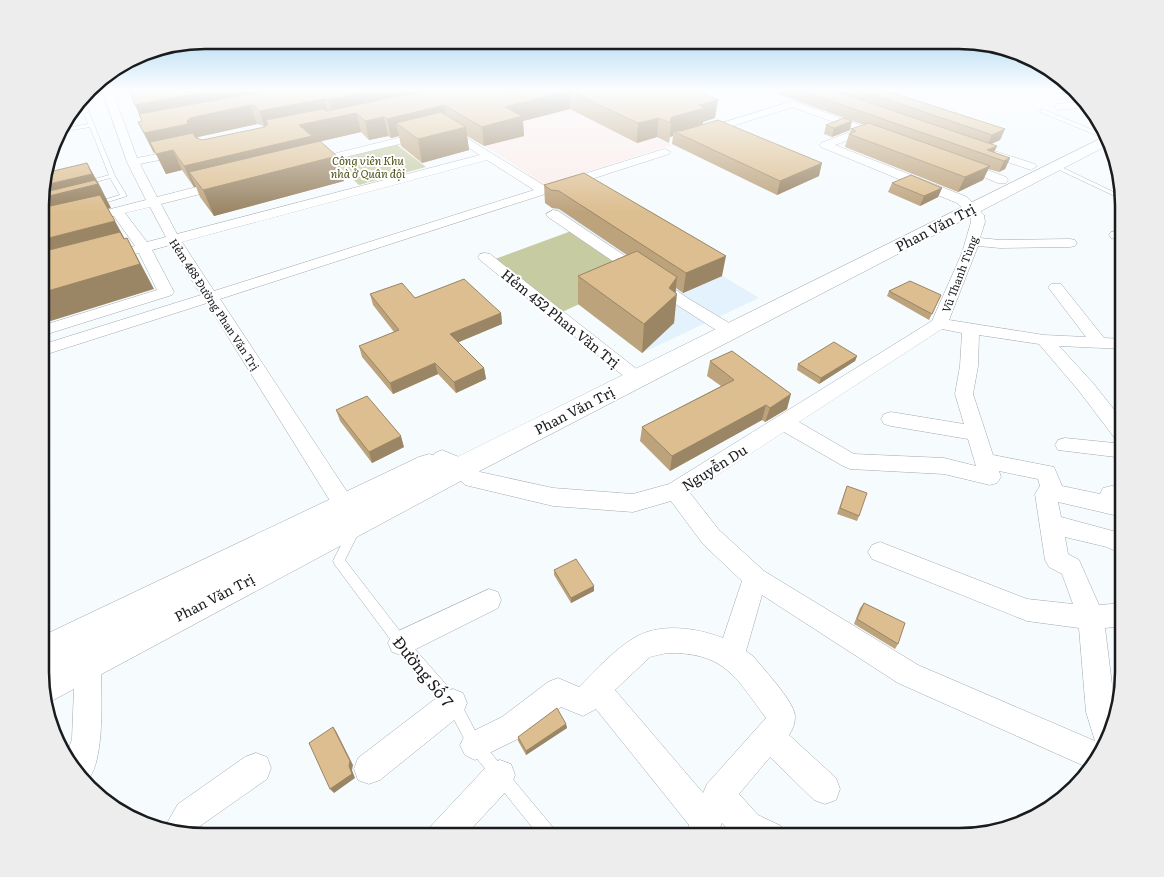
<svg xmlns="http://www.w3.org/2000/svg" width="1164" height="877" viewBox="0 0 1164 877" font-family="Literata,serif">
  <rect width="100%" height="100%" fill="#f6fbfe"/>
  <path fill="#e4f2fd" d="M584,192L759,298L642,353L578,304L641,277L692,307L545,203Z"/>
  <path fill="#fcece9" d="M571,97L672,145L545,185L455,126Z"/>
  <path fill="#c6cba2" d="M396,144L426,167L359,185L332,160Z
    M574,230L641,276L551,317L487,262Z"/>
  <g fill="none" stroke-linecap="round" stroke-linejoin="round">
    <defs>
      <path id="lane" d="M98,90H109L84,95L87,92Z
        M83,98L115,176L127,196L95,206L93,205V203L120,195L110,178L84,185L81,183L109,175L90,127L59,132L60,129L88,124L79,101Z
        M1042,109L1100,133L1101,134L1096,135L1040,112Z
        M1055,164L1122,196L1123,200L1053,167L1052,166Z
        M354,525L358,527L360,530L345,560L406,639L458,698L480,740L556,831L558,837H540L470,750L448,708L396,647L335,565L333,561L350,527Z"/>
      <path id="street" d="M102,90H112L137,158L183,149L189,152L183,155L140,164L157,197L224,180L230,184L228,187L161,204L177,234L480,155L445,133L312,165L306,162L308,160L447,126L545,186L661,150L665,149L671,152L669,154L220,299L361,513L364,519L361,525L353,528L345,525L207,303L41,356V345L201,295L170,245L152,250L174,292L172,295L41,336V326L157,290L139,253L108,261L103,260L101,257L103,254L135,246L114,216L84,224L77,220L79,217L146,200L127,162ZM487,160L534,190L214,291L182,242ZM150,207L166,237L147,242L125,213Z
        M793,101L888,135L889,137L884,140L865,134L835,145L967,197L984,215L985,222L980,238L1000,240L1070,239L1075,240L1077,243L1075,246L1070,247L1000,248L978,246L949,320L1044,335L1086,337L1048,287L1051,284H1061L1104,338L1124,339V349L1059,346L1093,383L1124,422V443L1117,441L1079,391L1039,344L979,335L978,366L973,394L993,455L1054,467L1062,486L1100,494L1103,488L1111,486L1124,487V508L1122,512L1114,515L1058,502L1061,517L1124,534V555L1107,547L1065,537L1068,554L1079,560L1099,605L1124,603V626L1105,628L1116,717L1112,735L1091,769L898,683L762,595L746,651L754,657C764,670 794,701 795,716C795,723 793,729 789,735L836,778L840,789L836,800L825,804L814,800L770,757L739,794L758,815L781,826L786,837H735L722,823L716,837H684L689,825L596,709L583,716L561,707L522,737L475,760L465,755L460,745L465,735L502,717L548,682L558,678L579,687C596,670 614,650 634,638C660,622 697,628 723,638L742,581L703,544L671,501L633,512L553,506L465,485L455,473L435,463L432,458L435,453L442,450L449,453L469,461L480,472L553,488L633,494L669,484L932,321L962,253L971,222V216L957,203L821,147L819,145L821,143L855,130L793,107L707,134H699L698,132L699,130ZM942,329L962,333L960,366L955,394L964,424L891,412L884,414L881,419L884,424L891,426L968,439L976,466L944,458L854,454L799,422ZM784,432L843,466L850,469L944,474L990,485L997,483L1001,477L999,471L1038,479L1040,486L1035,494L1045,560L1049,567L1062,574L1073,604L1027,599L880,542L872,545L868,552L872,559L1027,621L1079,628L1086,712L1095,741L918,665L764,571L719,530L690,493ZM667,653C724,652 735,676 766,718L707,784L703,793L615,690L650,657Z
        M1084,102L1088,107L1058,110L1053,107L1058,104Z
        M985,148L1035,164L1037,166L1031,170L981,153L979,151Z
        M961,160L1006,177L1008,180L1006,183H998L957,166L955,164Z
        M553,210L558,211L689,299L736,327L738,331L736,335H724L677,305L548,217L546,214Z
        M1116,231L1124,233V242L1111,238L1109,235L1111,232Z
        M485,253L490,254L643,374L646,378L643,382L637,384L631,382L480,260L478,257L480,254Z
        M1065,438L1124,444V458L1058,450L1055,445L1058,440Z
        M489,589L498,592L501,600L498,608L410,652L401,655L392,652L388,643L392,634Z
        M88,650L97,654L101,663C101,691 106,764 86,782L66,757L72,739L75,663L79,654Z
        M453,689L463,693L467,703L463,713L380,780L369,784L358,780L354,769L358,758L443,693Z
        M256,753L267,757L271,768L267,779L200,826L194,837L163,830L178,804L245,757Z
        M500,760L511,764L515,775L511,786L464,837H426L431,826L489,764Z"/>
      <path id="secondary" d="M1108,135L1110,144L472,475L46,704L40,683V637L419,457L429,454L439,457L443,464Z"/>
    </defs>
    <use href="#lane" stroke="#a3aab0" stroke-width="1"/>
    <use href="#street" stroke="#a3aab0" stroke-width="1"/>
    <use href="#secondary" stroke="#a3aab0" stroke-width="1"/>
    <use href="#lane" fill="#fff" fill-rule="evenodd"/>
    <use href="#street" fill="#fff" fill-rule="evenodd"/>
    <use href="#secondary" fill="#fff" fill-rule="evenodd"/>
  </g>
  <path fill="#bda37c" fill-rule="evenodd" d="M129,90H695L715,118L703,122V124L819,176L777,195L672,144L673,136L670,137L669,143L657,137L637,143L570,109L523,121L524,136L484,146L467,136L469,150L422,163L401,146L399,136L391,138L388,136L369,140L361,132L321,141L344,181L214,216L200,197L196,187H194L182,170L166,174L155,152L154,153L148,142L138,122L142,121ZM257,124L261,125L264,127L202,140L197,138L198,137Z
    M767,90H884L1005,129L1000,140L991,144L994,152L1010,158L1005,169L999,172L988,169L983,180L958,192L845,147L849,134L850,133L851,129L864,125Z
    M826,125L850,130L832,137L824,134Z
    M584,173L722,276L683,293L676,288L674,323L642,353L578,304V276L627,255L559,209L552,208L545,203L544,185Z
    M892,183L942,188L938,197L920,206L888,192Z
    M889,291L941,295L929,320L887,296Z
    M370,294L415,298L501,313L502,324L458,342L484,368L486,379L456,393L438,374L393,394L362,357L359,346L394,332L373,305Z
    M857,356L855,361L819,384L797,370L798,364Z
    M710,361L787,409L765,422L762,420L670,471L640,441L642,427L721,386L707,376Z
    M336,410L404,447L372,463L340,421Z
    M847,486L859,516L857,521L837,514Z
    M554,570L594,586V591L571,603L554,575Z
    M864,603L898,644L895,649L854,624L860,608Z
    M566,724L567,728L526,755L518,741V737Z"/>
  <path fill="#9a8565" d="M182,90H318L144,124L135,105Z
    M379,90H469L357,114L361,132L189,172L196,187H194L184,166L299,125L334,118L329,100Z
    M570,91V109L523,121L524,136L484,146L482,127L505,107Z
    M324,99L329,117L266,120L269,129L266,130L259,111Z
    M718,100L715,118L703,122V126L679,134L673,131V136L670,137L671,123L670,120L672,117L699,105Z
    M250,105L257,124L198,137L195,140L150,142L155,152L154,153L144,133L187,121L190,118Z
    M444,105L447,124L396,123L399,136L391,138L387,119Z
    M384,117L388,136L369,140L365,121Z
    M659,118L657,137L637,143L638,123Z
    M852,121L850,130L832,137L834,128Z
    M466,127L469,150L422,163L418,139Z
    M1005,129L1000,140L987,146L992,135Z
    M997,146L992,157L987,150Z
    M173,150L182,170L166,174L156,154Z
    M337,156L344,181L214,216L203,190Z
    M1010,158L1005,169L999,172L1004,161Z
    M87,163L100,186L111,208L41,225V186Z
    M822,163L819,176L777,195L780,181Z
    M990,166L983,180L958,192L965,177Z
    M942,188L938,197L920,206L924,196Z
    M115,221L128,245L41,269V240Z
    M127,238L154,289L41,324V293Z
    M726,256L722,276L683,293L686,273Z
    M677,277L675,297L677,294L674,323L642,353L644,324Z
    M501,313L502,324L452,345L450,334Z
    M857,356L855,361L819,384L821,378Z
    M435,363L438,374L393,394L390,383Z
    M484,368L486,379L456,393L454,382Z
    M791,394L787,409L765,422L770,408Z
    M766,405L762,420L670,471L672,456Z
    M401,436L404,447L372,463L369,452Z
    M594,586V591L571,603V598Z
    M566,724L567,728L526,755V751Z
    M333,727L336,731L353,765L352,770L355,778L334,793L330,789Z"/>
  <path fill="#dcbe90" stroke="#9a8565" d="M129,90H216L135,105Z
    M270,90H379L329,100L324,99L259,111L255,106L250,105L190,118L187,121L188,124L144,133L138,122L142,121L139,114Z
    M428,90H503L508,93L514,94L520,90H695L718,100L699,105L705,108L672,117L670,120L671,123L659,118L638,123L570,91L505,107L522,116L482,127L444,105L387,119L384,117L365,121L356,113L299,125L312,136L184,166L173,150L156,154L150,142L193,133L196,138L202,140L265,127L268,124L266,120L322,109L327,111Z
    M799,90H832L997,146L987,150L1010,158L1004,161Z
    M859,90H884L1005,129L992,135Z
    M441,112L466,127L418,139L396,123Z
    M844,118L852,121L834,128L826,125Z
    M718,120L822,163L780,181L673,131H681Z
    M869,123L990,166L965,177L849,134L856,131L851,129Z
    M320,141L337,156L203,190L189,172Z
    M87,163L92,174L41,186V183L45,173Z
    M584,173L726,256L686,273L559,191L551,190L544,185Z
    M911,175L942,188L924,196L892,183Z
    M95,180L98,184L41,198V193Z
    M100,195L115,221L41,240V208Z
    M120,232L124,239L127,238L140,264L41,293V252Z
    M637,251L677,277L669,288L677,294L644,324L578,276Z
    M464,279L501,313L450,334L484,368L454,382L435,363L390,383L359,346L399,330L370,294L402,283L415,298Z
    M910,281L941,295L932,314L889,291Z
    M834,342L857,356L821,378L798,364Z
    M732,351L791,394L770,408L766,405L672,456L642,427L734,380L710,361Z
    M367,396L401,436L369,452L336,410Z
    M847,486L867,493L859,516L840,508Z
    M576,559L594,586L571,598L554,570Z
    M864,603L905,623L898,644L857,619Z
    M557,708L566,724L526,751L518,737Z
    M333,727L350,761L349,766L352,774L330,789L309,743Z"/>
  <linearGradient id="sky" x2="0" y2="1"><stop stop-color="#8bc7ea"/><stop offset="0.42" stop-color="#fbfdff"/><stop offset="1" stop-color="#fbfdff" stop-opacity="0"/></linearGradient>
  <rect width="1164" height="213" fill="url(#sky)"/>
  <g text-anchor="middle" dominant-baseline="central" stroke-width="4" stroke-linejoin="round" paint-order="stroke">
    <g font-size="11" font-style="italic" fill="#4e5218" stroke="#fff">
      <text x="368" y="160">Công viên Khu<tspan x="368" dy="13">nhà ở Quân đội</tspan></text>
    </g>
    <g font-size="11" fill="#191b1d" stroke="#fff">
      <text transform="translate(959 274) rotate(-69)">Vũ Thanh Tùng</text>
      <text transform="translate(215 304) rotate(57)">Hẻm 468 Đường Phan Văn Trị</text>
    </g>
    <g font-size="14" fill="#191b1d" stroke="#fff">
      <text transform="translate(935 227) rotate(-27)">Phan Văn Trị</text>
      <text transform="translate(561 318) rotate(39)">Hẻm 452 Phan Văn Trị</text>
      <text transform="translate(574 410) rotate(-27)">Phan Văn Trị</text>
      <text transform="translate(714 467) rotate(-32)">Nguyễn Du</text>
      <text transform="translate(214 597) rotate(-27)">Phan Văn Trị</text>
    </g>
    <g font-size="16" fill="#191b1d" stroke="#fff">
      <text transform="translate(424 671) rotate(51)">Đường Số 7</text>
    </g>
  </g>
  <path d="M0 0H1164V877H0ZM205 49H959A156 156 0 0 1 1115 205V672A156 156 0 0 1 959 828H205A156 156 0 0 1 49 672V205A156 156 0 0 1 205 49Z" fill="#ededed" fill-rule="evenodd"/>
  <path fill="none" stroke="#191b1d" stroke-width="2.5" d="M205 49H959A156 156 0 0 1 1115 205V672A156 156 0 0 1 959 828H205A156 156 0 0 1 49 672V205A156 156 0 0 1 205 49Z"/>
</svg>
